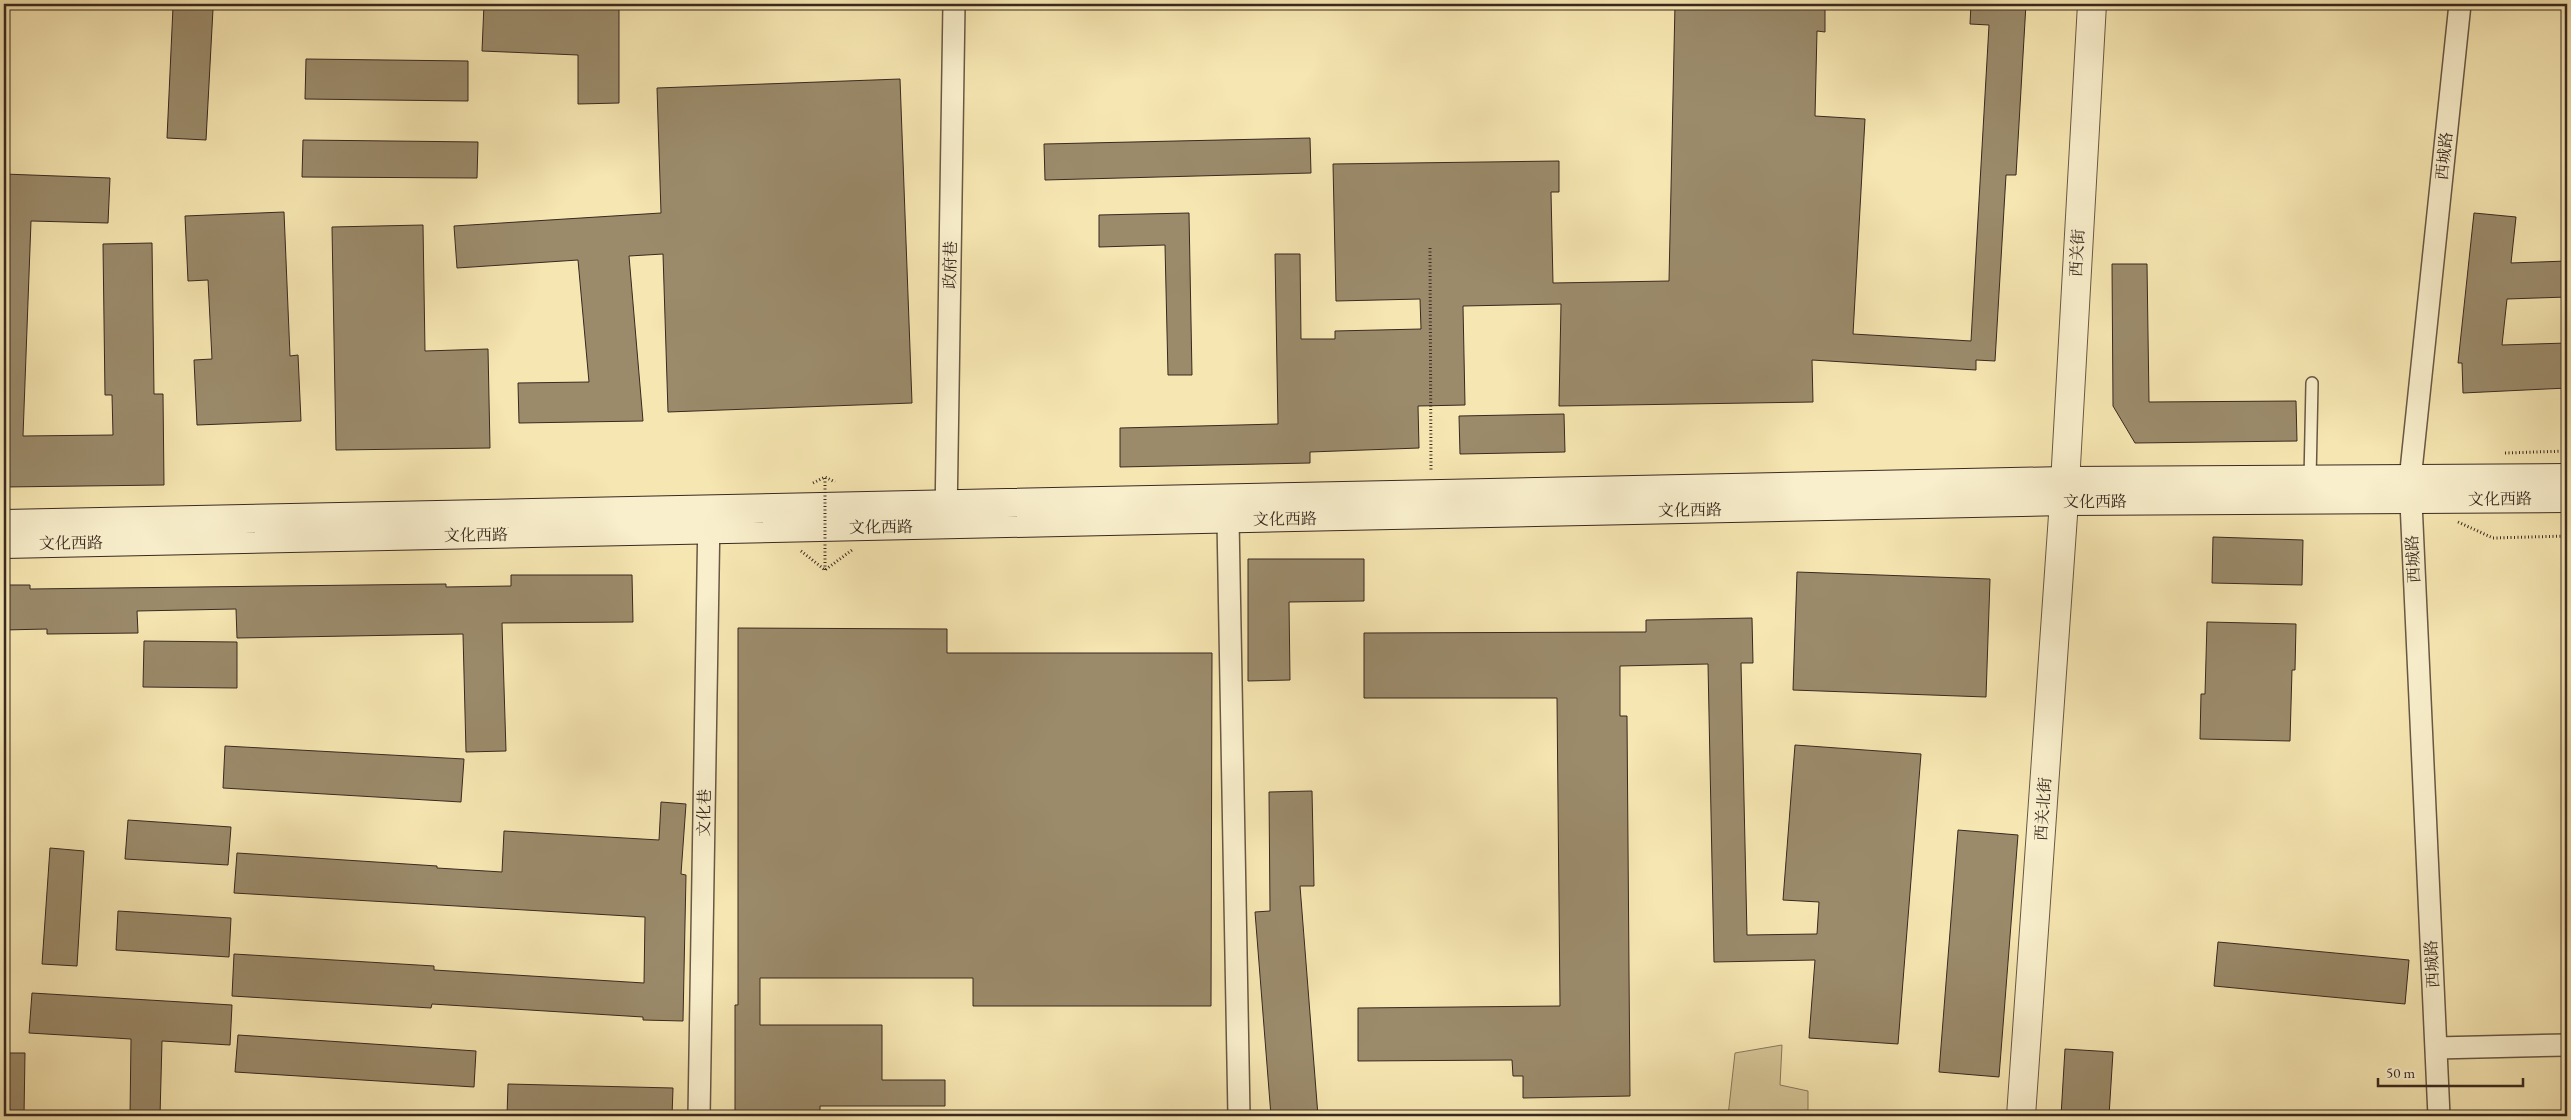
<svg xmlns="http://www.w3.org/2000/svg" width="2571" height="1120" viewBox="0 0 2571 1120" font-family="'EB Garamond','Noto Serif SC',serif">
  <rect width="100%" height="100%" fill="#f6e6b1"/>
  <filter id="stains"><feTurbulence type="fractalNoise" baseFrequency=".004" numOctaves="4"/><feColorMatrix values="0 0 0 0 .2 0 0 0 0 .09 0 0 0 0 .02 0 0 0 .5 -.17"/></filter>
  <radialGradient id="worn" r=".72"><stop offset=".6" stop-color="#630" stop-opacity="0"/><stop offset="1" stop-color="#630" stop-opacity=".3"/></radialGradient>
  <path fill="#d6c698" stroke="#88785c" d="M1782,1045L1780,1085L1808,1091V1116H1728L1735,1053Z"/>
  <path fill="#9b8b6b" stroke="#392920" d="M484,4H619V103L578,104V55L482,51Z
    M1675,4H1825V32L1817,31L1815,116L1865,119L1853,334L1971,341L1989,25L1970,24L1971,4H2026L2016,175H2006L1995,361L1976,360V370L1812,360L1813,402L1559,406L1561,304L1463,306L1465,405L1418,406L1419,448L1310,452V463L1120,467V428L1278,424L1275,254H1300L1301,339H1335V331L1421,329L1420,299L1336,301L1333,164L1559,161V192H1551L1553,283L1669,281Z
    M173,7L213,9L206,140L167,138Z
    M306,59L468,61V101L305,99Z
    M900,79L912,403L668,412L663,254L629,256L643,421L519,423L518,383L589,382L578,260L457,268L454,226L661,213L657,88Z
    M1310,138L1311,173L1045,180L1044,144Z
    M303,140L478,142L477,178L302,177Z
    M4,174L110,178L108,223L31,221L23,436L113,435L112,395H105L103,244L152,243L154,394H163L164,485L4,487Z
    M284,212L290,356L298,355L301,421L197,425L194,360L212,359L208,280L188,281L185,216Z
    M1189,213L1192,375H1168L1165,245L1099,247V215Z
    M2474,213L2516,217L2511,263L2567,261V297L2507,299L2502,345L2567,343V388L2463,393L2462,363H2458Z
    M423,225L425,351L488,349L490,448L336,450L332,227Z
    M2112,264H2147L2149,402L2296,401L2297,441L2135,443L2113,406Z
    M1564,414L1565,452L1460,454L1459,416Z
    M2213,537L2303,540L2302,585L2212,583Z
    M1248,559H1364V601L1289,602L1290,680L1248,681Z
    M1797,572L1990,579L1986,697L1793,690Z
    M511,575H632L633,622L502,623L506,751L466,752L463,634L237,638L236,609L137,611L138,633L47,634V629L4,630V585H30V589L446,584V587L511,586Z
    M1752,618L1753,663H1741L1747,935L1817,934L1819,902L1783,900L1795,745L1921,754L1898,1044L1809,1038L1815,960L1714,962L1708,664L1620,666V716H1627L1630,1096L1523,1098V1076H1513L1512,1060L1358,1061V1008L1560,1006L1557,698H1364V633L1646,632V620Z
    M2207,622L2296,624L2295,670H2292L2290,741L2200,739L2201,694H2205Z
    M738,628L947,629V653H1212L1211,1006H973V978H760V1025H882V1080H945V1106H820V1113H735V1005H738Z
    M144,641L237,642V688L143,687Z
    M225,746L464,759L461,802L223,788Z
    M1312,791L1314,886H1300L1318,1116H1271L1255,912L1270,911L1269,792Z
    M661,802L686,804L681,874L686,875L683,1021L643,1020V1017L432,1004L431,1008L232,996L234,954L434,966V970L644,983L645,917L234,893L237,853L437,866V868L502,872L504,831L659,840Z
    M128,820L231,827L228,865L125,859Z
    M1958,830L2018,835L1999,1077L1939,1072Z
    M50,848L84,851L77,966L42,964Z
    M118,911L231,918L229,957L116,950Z
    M2218,942L2409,960L2405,1004L2214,986Z
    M32,993L232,1005L230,1045L162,1041L160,1116H130L131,1039L29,1033Z
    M238,1035L476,1051L474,1087L235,1072Z
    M2065,1049L2113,1052L2109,1116H2061Z
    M4,1053H25L24,1116H4Z
    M508,1084L673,1088L672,1116H507Z"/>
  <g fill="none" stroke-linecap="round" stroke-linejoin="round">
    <defs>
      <path id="service" d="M2310,480L2312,383"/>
      <path id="minor" d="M946,518L954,4
        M1228,520L1239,1116
        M2436,1048L2567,1045
        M699,1116L709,514
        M2439,1116L2410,480L2460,4"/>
      <path id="tertiary" d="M2021,1116L2064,501L2092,4"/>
      <path id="secondary" d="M4,524L2064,481L2567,478
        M4,544L2064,501L2567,498"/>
    </defs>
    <use href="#service" stroke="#685844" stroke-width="14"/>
    <use href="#minor" stroke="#685844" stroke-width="24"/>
    <use href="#tertiary" stroke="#685844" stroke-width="30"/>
    <use href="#secondary" stroke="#392920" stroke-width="30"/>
    <path stroke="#392920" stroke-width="3" stroke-dasharray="1 2.5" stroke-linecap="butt" d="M1430,248L1431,472
      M2505,453L2567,451
      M813,483L825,477L835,482
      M2458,522L2493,538L2567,536
      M801,551L825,570L852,550"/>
    <use href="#service" stroke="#f9efcc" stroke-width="11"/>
    <use href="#minor" stroke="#f9efcc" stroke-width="21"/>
    <use href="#tertiary" stroke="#f9efcc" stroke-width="28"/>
    <use href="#secondary" stroke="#f9efcc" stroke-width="28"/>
    <path stroke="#392920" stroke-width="3" stroke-dasharray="1 2.5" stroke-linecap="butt" d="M825,570V477"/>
  </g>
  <g text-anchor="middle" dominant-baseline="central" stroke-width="4" stroke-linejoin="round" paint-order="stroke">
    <g font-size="16" fill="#392920" stroke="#f9efcc">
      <text transform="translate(2444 156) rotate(-84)">西城路</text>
      <text transform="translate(2077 253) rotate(-87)">西关街</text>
      <text transform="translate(950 265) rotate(-89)">政府巷</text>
      <text transform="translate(2500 499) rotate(-1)">文化西路</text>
      <text x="2095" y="501">文化西路</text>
      <text transform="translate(1690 510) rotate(-1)">文化西路</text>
      <text transform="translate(1285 519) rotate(-1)">文化西路</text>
      <text transform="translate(881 527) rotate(-1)">文化西路</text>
      <text transform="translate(476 535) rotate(-1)">文化西路</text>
      <text transform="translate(71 543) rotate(-1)">文化西路</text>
      <text transform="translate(2413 559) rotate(-93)">西城路</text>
      <text transform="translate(2043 809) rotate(-86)">西关北街</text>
      <text transform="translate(704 813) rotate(-89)">文化巷</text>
      <text transform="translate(2432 964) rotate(-93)">西城路</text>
    </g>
  </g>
  <rect width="2571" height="1120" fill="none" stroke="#f6e6b1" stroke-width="20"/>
  <rect x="5" y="5" width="2561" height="1110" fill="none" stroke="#392920" stroke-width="2.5"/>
  <rect x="10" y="10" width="2551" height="1100" fill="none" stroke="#392920"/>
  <path d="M2378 1078v8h145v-8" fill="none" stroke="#392920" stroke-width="2.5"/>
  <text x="2386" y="1078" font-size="15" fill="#392920" stroke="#f9efcc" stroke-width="4" paint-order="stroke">50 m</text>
  <rect width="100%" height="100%" filter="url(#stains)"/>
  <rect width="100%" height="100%" fill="url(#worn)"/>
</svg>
